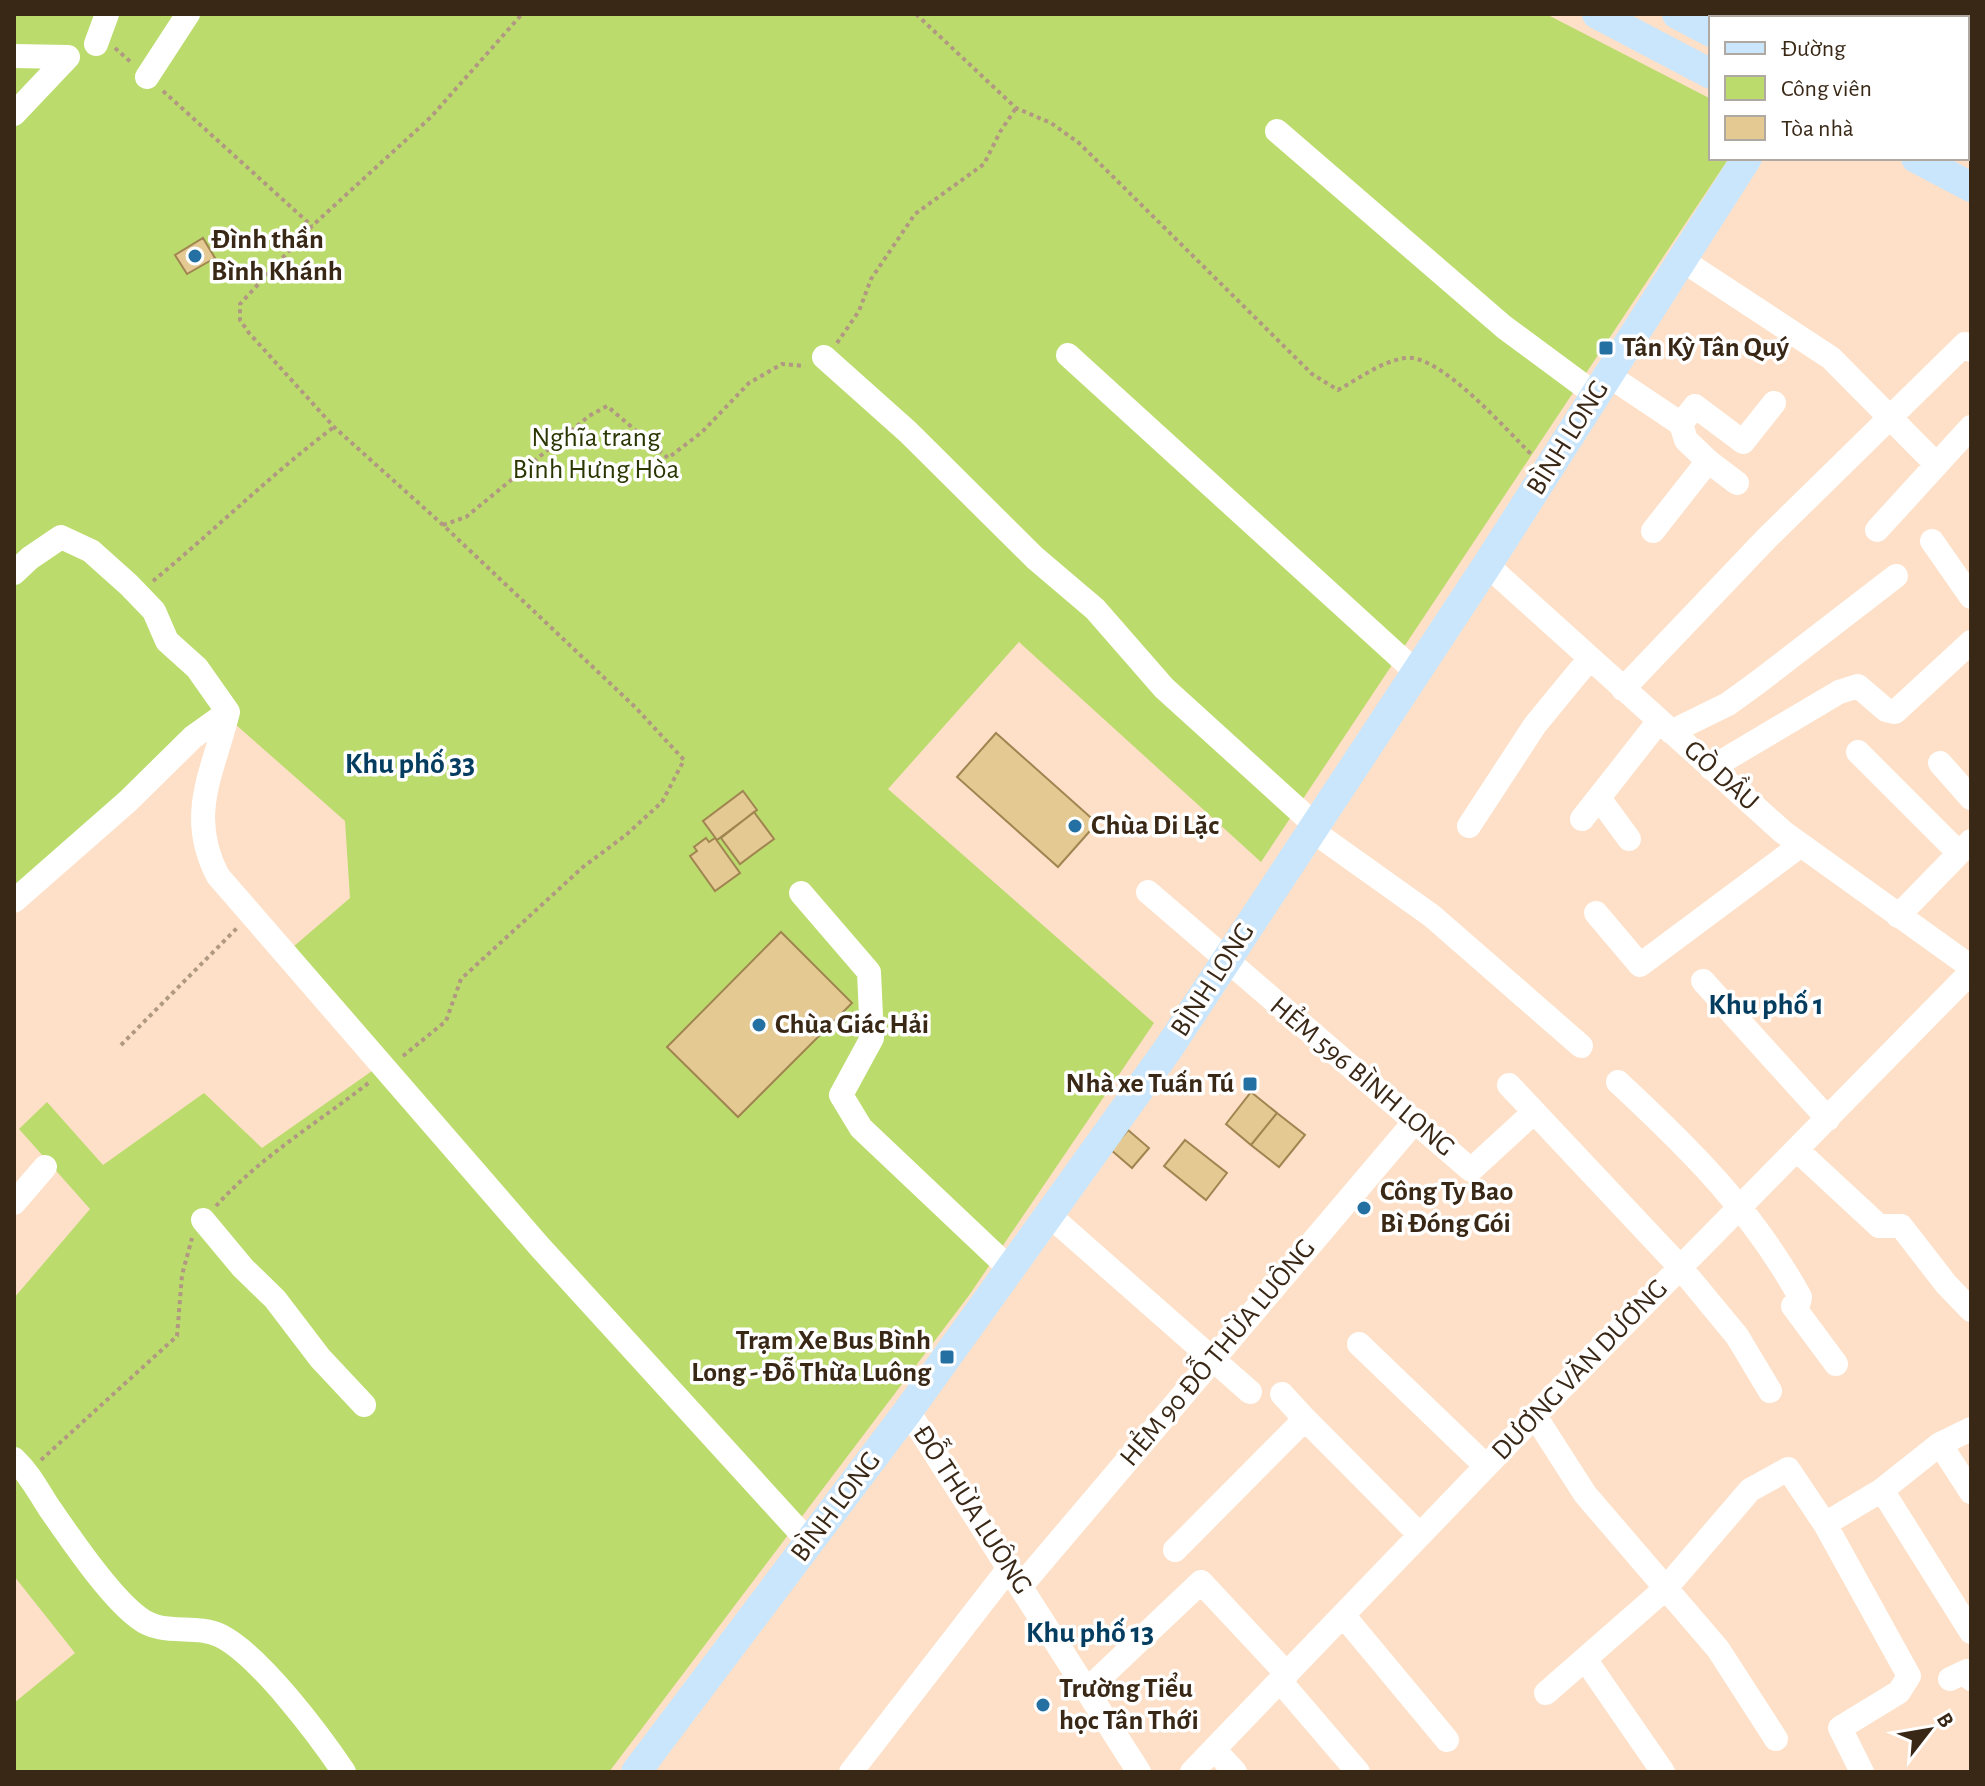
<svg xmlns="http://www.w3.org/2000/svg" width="1985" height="1786" viewBox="0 0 1985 1786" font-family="'Alegreya Sans',sans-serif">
  <rect width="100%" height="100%" fill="#fde0c7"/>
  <path fill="#bbdb6d" d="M14,14H1546L1711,99V158H1729L1261,862L1019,642L888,789L1154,1023L970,1294L609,1772H14V1703L75,1653L14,1576V1298L90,1209L19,1129L47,1102L103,1165L204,1093L262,1148L382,1064L293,947L350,898L345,821L226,716L14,912Z"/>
  <path fill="#e5c993" stroke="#a08551" stroke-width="2" d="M203,238L215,258L187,274L175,255Z
    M996,733L1097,823L1058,867L957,777Z
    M743,791L757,810L717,840L703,821Z
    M754,812L774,839L740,864L721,838Z
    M706,838L709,842L715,838L740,873L715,891L690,856L697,851L694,847Z
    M781,932L852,1003L738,1117L667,1047Z
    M1251,1092L1277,1113L1251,1145L1226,1124Z
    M1277,1113L1305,1135L1279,1167L1251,1145Z
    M1128,1130L1149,1148L1132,1168L1111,1150Z
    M1185,1140L1227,1173L1206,1200L1164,1166Z"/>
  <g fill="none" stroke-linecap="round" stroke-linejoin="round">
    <path stroke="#b19882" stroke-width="4" stroke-dasharray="4 4" stroke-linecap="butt" d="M916,14L1016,108L1051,123L1079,143L1312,374L1338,390C1360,378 1380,362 1405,358C1440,353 1507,431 1532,455
      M115,48L133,64
      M163,91L312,226
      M837,343L859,311L871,279L915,214L984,164L1000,132L1016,108
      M443,525L466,517L589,416L607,406L668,458L702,432L749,383L782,364L805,366
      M153,581C214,531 270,475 334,427
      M121,1045L237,928
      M403,1056L446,1021L461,979L583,867L626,835L662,802L684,760L636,708L443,525L334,427L249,333L240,320V304L312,226L431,117L522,14
      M216,1206C261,1156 319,1122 371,1081
      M41,1460L177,1336L182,1275L192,1238"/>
    <path stroke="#fff" stroke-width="24" d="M1832,18L1834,14
      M96,44L107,14
      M14,56L68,57
      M147,77L188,14
      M14,114L68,57
      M1277,131L1504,327L1596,395
      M1682,260L1831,358L1936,464
      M1068,355L1416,672
      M824,357L908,432L1035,558L1095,609L1164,688L1315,825
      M1608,375L1681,424L1686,440L1708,461L1653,531
      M1681,424L1695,406L1743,442L1774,403
      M1708,461L1737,483
      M1877,530L1971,427
      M1932,541L1971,597
      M1487,565L1783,832L1971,967
      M14,573L30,558L61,537L91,551L129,585L154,611L167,641L197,668L228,712C213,773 186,815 218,876L539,1246L809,1542
      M1623,689L1767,538L1965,344L1971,350
      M1671,732L1728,704L1757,683L1896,576
      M1858,752L1959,853
      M1940,763L1971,798
      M1711,768L1839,692L1858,686L1886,710L1895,712L1971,642
      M1599,798L1629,839
      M1582,819L1659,721
      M1469,826L1535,725L1590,658
      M1310,829L1432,916L1581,1046
      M1148,892L1471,1170L1533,1113
      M801,893L869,972L872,1038L841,1095L861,1128L1010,1269
      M14,901L128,801L193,737L228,712
      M1596,913L1640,965L1801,845
      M1898,916L1971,841
      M1703,981L1828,1119
      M1618,1082C1690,1149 1752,1210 1800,1297L1799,1302L1793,1306L1836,1364
      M1509,1085L1680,1267L1737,1336L1770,1391
      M1797,1150L1879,1226H1901L1946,1284L1971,1310
      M14,1203L45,1167
      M1049,1215L1250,1392
      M203,1220L243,1268L275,1299L320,1358L364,1405
      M1359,1344L1486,1466
      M1282,1394L1305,1419
      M908,1411L1139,1772
      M1535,1416L1585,1494L1718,1649L1776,1739
      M1940,1444L1971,1492
      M14,1459C30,1474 38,1491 50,1509C71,1539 110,1597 139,1618C163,1637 195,1623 221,1636C260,1656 319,1735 344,1772
      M1882,1490L1971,1632
      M1825,1524L1882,1490L1940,1444L1971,1429
      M1175,1550L1305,1419L1420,1535
      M1021,1586L1416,1120
      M1343,1615L1447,1740
      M1585,1659L1663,1772
      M1950,1679L1967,1671L1971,1679
      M1280,1681L1358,1772
      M1087,1690L1201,1582L1287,1674
      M1546,1693L1666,1588L1750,1490L1788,1469L1825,1524L1909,1676L1899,1692L1840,1728L1862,1772
      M1214,1749L1235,1772
      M851,1772L1009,1568
      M1192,1772L1545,1405L1971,972"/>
    <path stroke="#c9e6fd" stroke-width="30" d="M1597,14L1711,74
      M1677,14L1711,32
      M1916,158L1971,187
      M636,1772L908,1411L1168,1049L1487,565L1747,158"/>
  </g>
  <g fill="#2570a3" stroke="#fff" stroke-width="3">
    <circle cx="195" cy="256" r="8"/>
    <rect x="1598" y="340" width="16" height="16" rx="4"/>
    <circle cx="1075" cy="826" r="8"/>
    <circle cx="759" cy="1025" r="8"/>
    <rect x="1242" y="1076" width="16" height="16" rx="4"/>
    <circle cx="1364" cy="1208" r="8"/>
    <rect x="939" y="1349" width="16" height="16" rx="4"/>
    <circle cx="1043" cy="1705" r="8"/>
  </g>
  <g text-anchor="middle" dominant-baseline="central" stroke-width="7" stroke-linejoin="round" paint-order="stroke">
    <g font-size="28" font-weight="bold" fill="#3a2817" stroke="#fff" text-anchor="start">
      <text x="211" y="240">Đình thần<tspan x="211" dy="32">Bình Khánh</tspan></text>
      <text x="1622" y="348">Tân Kỳ Tân Quý</text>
      <text x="1091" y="826">Chùa Di Lặc</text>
      <text x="775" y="1025">Chùa Giác Hải</text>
      <text x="1234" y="1084" text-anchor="end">Nhà xe Tuấn Tú</text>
      <text x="1380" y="1192">Công Ty Bao<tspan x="1380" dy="32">Bì Đóng Gói</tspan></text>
      <text x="931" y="1341" text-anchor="end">Trạm Xe Bus Bình<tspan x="931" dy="32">Long - Đỗ Thừa Luông</tspan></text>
      <text x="1059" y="1689">Trường Tiểu<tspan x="1059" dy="32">học Tân Thới</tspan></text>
    </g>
    <g font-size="28" fill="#2b3703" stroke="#fff">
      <text x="596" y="438">Nghĩa trang<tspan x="596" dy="32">Bình Hưng Hòa</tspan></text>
    </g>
    <g font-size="28" fill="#3a2817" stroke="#fff">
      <text transform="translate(1568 438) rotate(-58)">BÌNH LONG</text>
      <text transform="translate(1721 776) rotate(42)">GÒ DẦU</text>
      <text transform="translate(1213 980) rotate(-57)">BÌNH LONG</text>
      <text transform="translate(1362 1077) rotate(40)">HẺM 596 BÌNH LONG</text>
      <text transform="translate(1218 1353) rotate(-50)">HẺM 90 ĐỖ THỪA LUÔNG</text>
      <text transform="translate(1580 1370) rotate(-46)">DƯƠNG VĂN DƯƠNG</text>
      <text transform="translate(836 1507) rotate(-53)">BÌNH LONG</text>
      <text transform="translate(972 1510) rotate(57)">ĐỖ THỪA LUÔNG</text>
    </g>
    <g font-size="30" font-weight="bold" fill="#043d5f" stroke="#fff">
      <text x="410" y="764">Khu phố 33</text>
      <text x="1766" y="1005">Khu phố 1</text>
      <text x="1090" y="1633">Khu phố 13</text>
    </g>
  </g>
  <rect width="1985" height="1786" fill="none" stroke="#3a2817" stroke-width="32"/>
  <rect x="1709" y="16" width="260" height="144" fill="#ffffff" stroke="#b0a9a2" stroke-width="2"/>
  <rect x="1725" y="42" width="40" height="12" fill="#c9e6fd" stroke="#b0a9a2" stroke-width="2"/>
  <text x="1781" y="56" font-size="24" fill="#3a2817">Đường</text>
  <rect x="1725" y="76" width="40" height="24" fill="#bbdb6d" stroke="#b0a9a2" stroke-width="2"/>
  <text x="1781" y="96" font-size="24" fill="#3a2817">Công viên</text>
  <rect x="1725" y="116" width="40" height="24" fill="#e5c993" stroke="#b0a9a2" stroke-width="2"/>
  <text x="1781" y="136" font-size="24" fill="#3a2817">Tòa nhà</text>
  <g transform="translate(1929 1730) rotate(59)" stroke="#ffffff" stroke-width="6" paint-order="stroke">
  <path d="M0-6L14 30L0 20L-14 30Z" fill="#3a2817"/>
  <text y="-12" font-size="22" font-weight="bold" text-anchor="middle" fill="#3a2817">B</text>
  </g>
</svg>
